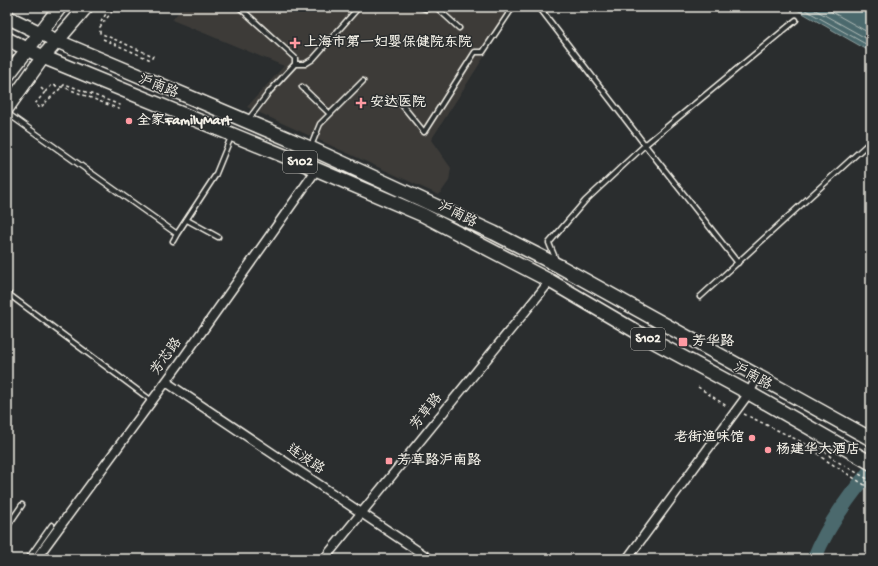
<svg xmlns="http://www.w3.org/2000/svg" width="878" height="566" viewBox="0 0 878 566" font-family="'Gochi Hand','LXGW WenKai TC',sans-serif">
  <rect width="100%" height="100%" fill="#2a2d2e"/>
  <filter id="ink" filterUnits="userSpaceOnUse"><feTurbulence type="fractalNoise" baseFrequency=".025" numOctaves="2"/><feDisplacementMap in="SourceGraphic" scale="8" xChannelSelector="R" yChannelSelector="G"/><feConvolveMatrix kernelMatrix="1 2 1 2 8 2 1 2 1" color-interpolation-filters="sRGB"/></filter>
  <g filter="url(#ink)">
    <path fill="#3c3b38" d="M183,7H509L482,49L484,57L431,140L451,168L449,181L439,195L247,107L284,66L172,20Z"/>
    <path fill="#4b696d" stroke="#8f9f9e" d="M792,7H866L871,11V52Z"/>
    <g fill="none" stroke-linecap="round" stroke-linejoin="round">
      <path stroke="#b0bbb7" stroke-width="1" d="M800,7L871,47
        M810,7L871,41
        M823,7L871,34"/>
      <path stroke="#4b696d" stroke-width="15" d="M814,559C827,526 848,497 871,470"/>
      <defs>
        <path id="lane" d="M239,7L295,58V64L270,91L248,120
          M421,7L426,9L432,7
          M436,7L459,28
          M539,7L645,145L585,201L549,243L556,260
          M295,64H305L313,59L359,7
          M302,87L330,114
          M398,100L424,132L475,52H483L513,7
          M7,113L177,234L215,176L231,137
          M311,146L320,124L363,81
          M187,220L218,237
          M173,241L177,234
          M738,263L645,145L796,20
          M7,293L152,401
          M700,297L871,141
          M7,527L22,505
          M28,559L52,525"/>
        <path id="street" d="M166,382L430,559
          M36,559L179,364L317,169
          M324,559L550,281
          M627,559L749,393L758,376"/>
        <path id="primary" d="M7,17L57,41L310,148L494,233L559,266L871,439
          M7,39L43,57L304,164L423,215L550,281L649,339L749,393L871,463
          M7,76L60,7
          M7,108L43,57L86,7"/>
      </defs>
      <use href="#lane" stroke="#f4f1e8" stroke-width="7"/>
      <use href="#street" stroke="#f4f1e8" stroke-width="11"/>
      <use href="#primary" stroke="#f4f1e8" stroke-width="16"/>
      <path stroke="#f4f1e8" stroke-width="1.5" stroke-dasharray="3 3" stroke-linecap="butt" d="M101,22L110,7
        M103,39L151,60L153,56L100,33V27L114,9L112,7
        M41,88L45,92L35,104L40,108L45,103
        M45,92L52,85L66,88
        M698,387L728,407
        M744,414L812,447L821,457L871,489
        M820,447L833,459L871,481"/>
      <use href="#lane" stroke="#2a2d2e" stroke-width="4"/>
      <use href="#street" stroke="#2a2d2e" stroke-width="8"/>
      <use href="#primary" stroke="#2a2d2e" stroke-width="13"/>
      <path stroke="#f4f1e8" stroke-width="1.5" stroke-dasharray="3 3" stroke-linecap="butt" d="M45,103L65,84L120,105L119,109L66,88"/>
    </g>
  </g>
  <g fill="#ff9aa2" stroke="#2a2d2e" stroke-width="1.5">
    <path d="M293 37h4v4h4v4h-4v4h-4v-4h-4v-4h4z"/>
    <path d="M359 97h4v4h4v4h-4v4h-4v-4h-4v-4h4z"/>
    <circle cx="129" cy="121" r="4"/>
    <rect x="678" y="337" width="10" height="10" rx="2"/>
    <circle cx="752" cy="438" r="4"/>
    <circle cx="768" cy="450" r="4"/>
    <rect x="385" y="457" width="8" height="8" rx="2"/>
  </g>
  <g text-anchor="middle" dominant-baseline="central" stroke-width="3" stroke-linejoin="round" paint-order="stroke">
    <g fill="#2a2d2e" stroke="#b7b6b0" stroke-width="1">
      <rect x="283" y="151" width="34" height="22" rx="3"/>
      <rect x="631" y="328" width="34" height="22" rx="3"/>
    </g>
    <g font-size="13" font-weight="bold" fill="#f4f1e8">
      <text x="300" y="162">S102</text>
      <text x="648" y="339">S102</text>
    </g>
    <g font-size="14" font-weight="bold" fill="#f4f1e8" stroke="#2a2d2e" text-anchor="start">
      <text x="304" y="43">上海市第一妇婴保健院东院</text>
      <text x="370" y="103">安达医院</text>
      <text x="137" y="121">全家FamilyMart</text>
      <text x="692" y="342">芳华路</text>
      <text x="744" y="438" text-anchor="end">老街渔味馆</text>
      <text x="776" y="450">杨建华大酒店</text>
      <text x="397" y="461">芳草路沪南路</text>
    </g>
    <g font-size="14" fill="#f4f1e8" stroke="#2a2d2e">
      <text transform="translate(158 87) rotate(22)">沪南路</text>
      <text transform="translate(457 215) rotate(27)">沪南路</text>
      <text transform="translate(167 357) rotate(-54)">芳芯路</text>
      <text transform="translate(752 377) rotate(29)">沪南路</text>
      <text transform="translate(427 412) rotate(-51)">芳草路</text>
      <text transform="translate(305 460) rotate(34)">连波路</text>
    </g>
  </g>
  <rect width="878" height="566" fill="none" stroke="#2a2d2e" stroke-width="24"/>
  <rect x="12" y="12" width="854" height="542" fill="none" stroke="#f4f1e8" stroke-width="1.5" filter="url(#ink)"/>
</svg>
